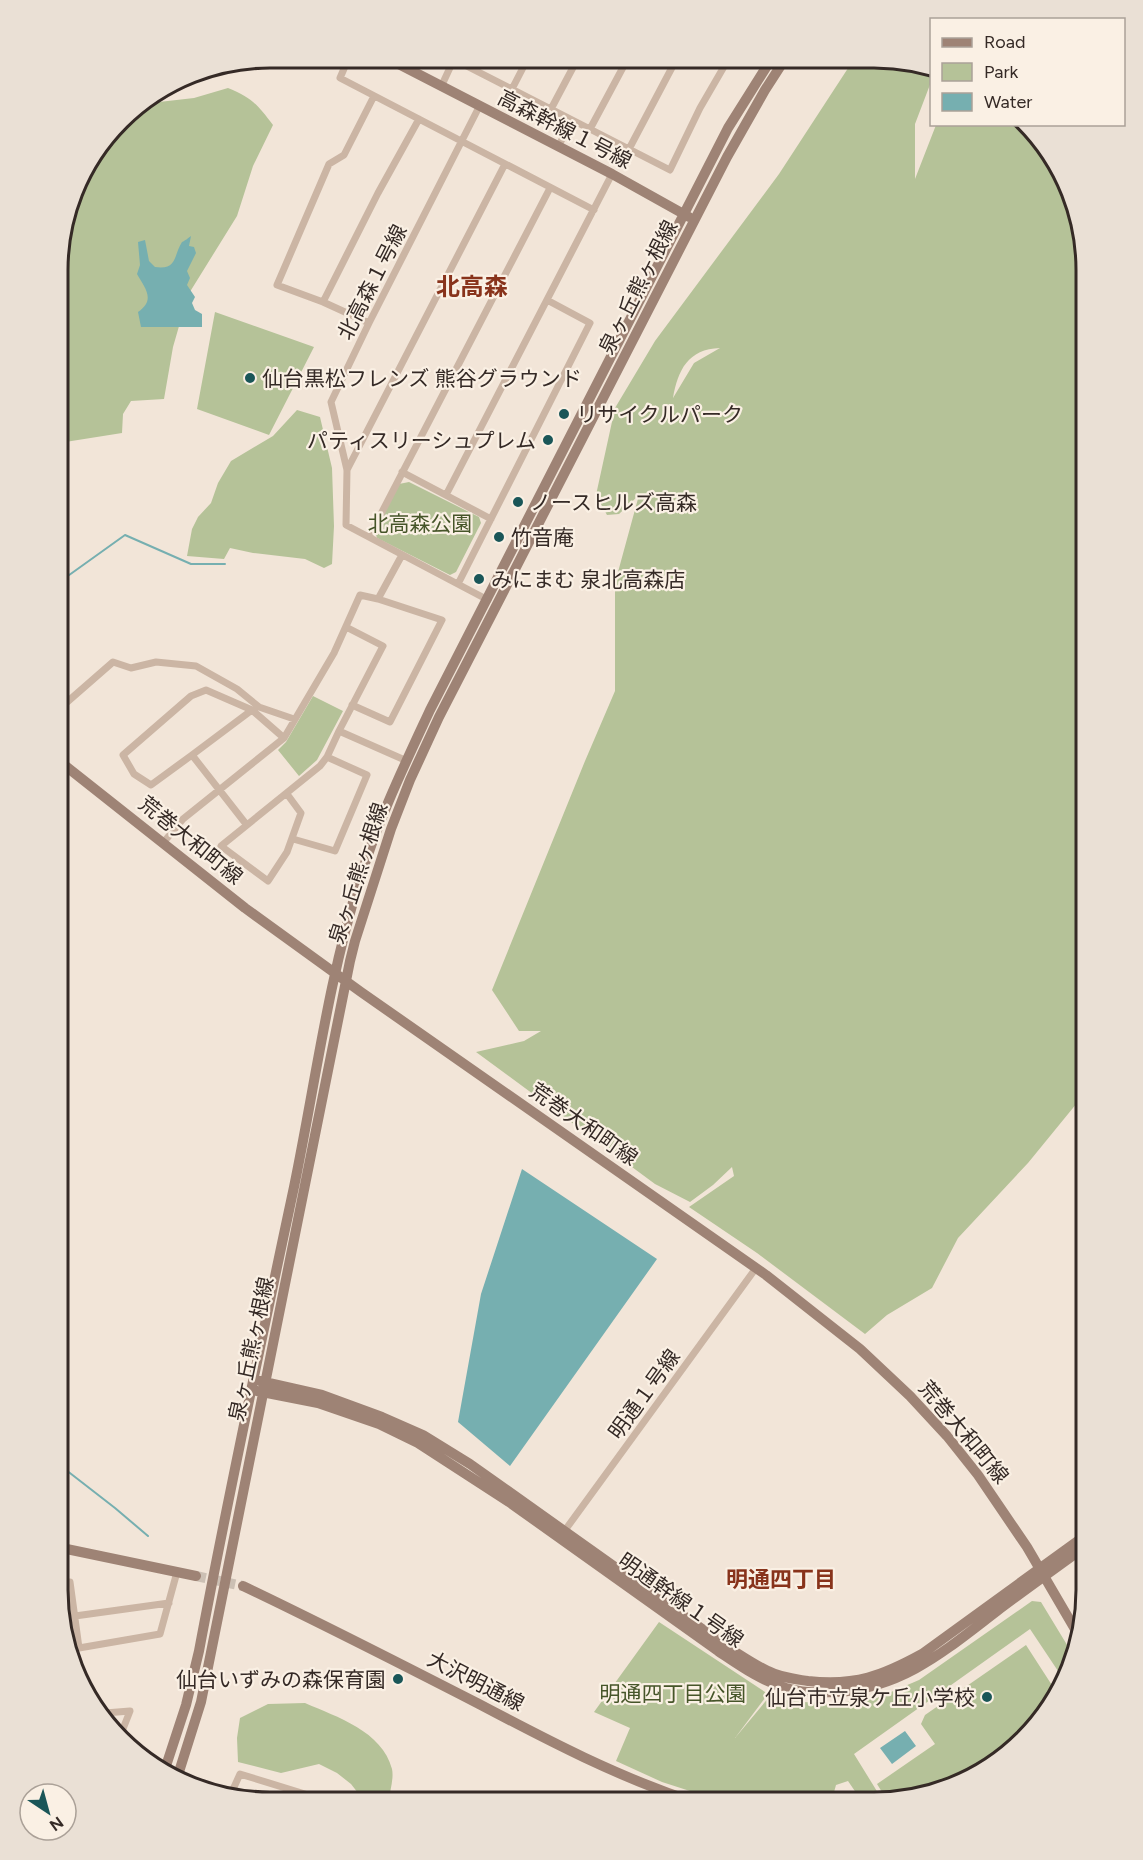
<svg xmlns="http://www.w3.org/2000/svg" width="1143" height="1860" viewBox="0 0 1143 1860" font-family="Figtree,'Noto Sans JP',sans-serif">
  <rect width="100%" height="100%" fill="#f2e5d8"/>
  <path fill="#b5c298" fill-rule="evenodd" d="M854,59H902L931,71V82L915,124V179L936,125H1021L1070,188L1086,269V1092L1028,1163L958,1238L932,1288L887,1315L865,1334L757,1253L689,1207L734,1176L732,1167L713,1185L690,1202L655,1184L476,1052L524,1041L541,1031H519L492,990L585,761L615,691V583L639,495L619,514L607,515L596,495L615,408L655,341L779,174ZM720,348L694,363L673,398C678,370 688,349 720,348Z
    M228,88C252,98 257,104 273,125L253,166L237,216L188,295L173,347L164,399L131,401L123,414L122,433L59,443V242L79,175L129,110L142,102H159L194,98Z
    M215,312L314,347L269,435L197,409Z
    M297,410L320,417L332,468L334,526L332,564L324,568L305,559L253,553L230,548L224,559L187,556L192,529L198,517L211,503L218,483L231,461L273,436Z
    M409,482L479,517L481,523L456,572L450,575L377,538L375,532L399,484Z
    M313,696L343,711L317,760L299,776L278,750L286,742Z
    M1032,1601L1041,1602L1075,1658L1064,1680L1030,1629L854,1754L883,1801L863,1803L848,1781L836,1785L831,1803H734L732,1800L727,1803L662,1782L616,1761L630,1728L594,1712L659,1622L768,1694L735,1738L770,1696L791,1701L830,1704L877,1698L919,1680Z
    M1026,1645L1057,1693L1042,1720L955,1787L887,1800L877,1784L935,1744L921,1724L925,1715Z
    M305,1703C337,1717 382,1731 392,1769C394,1778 390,1792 388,1802H365L351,1784L337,1773L319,1764L281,1773L238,1762L237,1738L240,1718L268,1704Z
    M455,1793H482L499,1802H424Z"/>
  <path fill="#76afb0" d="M191,236L189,246L194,247L196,253L187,271L190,278L187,285L195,297L192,303L195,310L202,314V327H141L138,312C156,300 145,288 137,274L140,265L138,242L145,240L149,261L155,267C178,270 173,256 182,242C183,242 190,237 191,236Z
    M522,1169L657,1259L510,1466L458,1422L481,1294Z
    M905,1731L916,1746L892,1764L880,1748Z"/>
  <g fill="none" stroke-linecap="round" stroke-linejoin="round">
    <path stroke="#76afb0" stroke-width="2" d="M58,583L125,535L191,564H225
      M57,1463L115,1508L148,1536"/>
    <path stroke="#ccc0b4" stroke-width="10" stroke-dasharray="10 5" stroke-linecap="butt" d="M196,1576L243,1586"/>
    <path stroke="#cbb5a4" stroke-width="7" d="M349,57L340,78L594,210
      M451,58L670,170L700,108L729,58
      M473,69L479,58
      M441,87L454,59
      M512,89L528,58
      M479,107L369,323L331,402L347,470L346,525L488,600
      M551,109L578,58
      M590,129L628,58
      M558,147L572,120
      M629,149L677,58
      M323,302L378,193L419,119
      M369,323L323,302L277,285L329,164L344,155L374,96
      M347,470L505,164
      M402,472L491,519
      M446,495L612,174
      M369,537L550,188
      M458,584L590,323L547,300
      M346,627L383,646L339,731L407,761
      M352,705L390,722L442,620L378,599
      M58,710L113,662L131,668L156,662L196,666L237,689L259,707L294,719
      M192,755L252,710
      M327,757L339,731
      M287,794L301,813L287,852L268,881L221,846L320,766L327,757L367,775L335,851L293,839
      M246,824L192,755L151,785L134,774L123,755L191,696L206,690L252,710L284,738L334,653L360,595L378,599L402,555
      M163,843L183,819L284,738
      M563,1533L756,1268
      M57,1583L70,1582L79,1648L160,1634L177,1572
      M75,1616L169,1603
      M105,1713L130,1711L121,1734
      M230,1796L240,1774L321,1799L322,1801"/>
    <path stroke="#9e8375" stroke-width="10" d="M385,57L612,174L689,217
      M58,760L245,908L361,992L766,1275L860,1349L910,1396L947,1436L978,1475L1027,1547L1079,1636
      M260,1381L322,1395L382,1417L423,1435L470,1464L729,1648C742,1656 755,1665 768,1671C781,1678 795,1679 808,1681C856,1686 882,1676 922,1654L1086,1535
      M257,1391L318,1403L379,1424L418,1443L509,1502L718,1651C739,1665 761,1681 786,1688C802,1693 820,1693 836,1692C903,1688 946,1650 997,1611C1026,1589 1056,1568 1086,1546
      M57,1547L196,1576
      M243,1586C323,1624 401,1664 479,1704C549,1741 618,1777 694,1802
      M165,1769L186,1705L199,1651C228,1496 261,1342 294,1187C315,1085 328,982 359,882C377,822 404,766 430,710L728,128L772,58
      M178,1775L201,1702L350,961L355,941L391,829L410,780L439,717L727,157L765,90L785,59"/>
  </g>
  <g fill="#1a5658" stroke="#faf0e4" stroke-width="2">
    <circle cx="250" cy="378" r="6"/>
    <circle cx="564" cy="414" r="6"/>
    <circle cx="548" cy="440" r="6"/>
    <circle cx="518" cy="502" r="6"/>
    <circle cx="499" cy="537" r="6"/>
    <circle cx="479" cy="579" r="6"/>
    <circle cx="398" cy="1679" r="6"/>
    <circle cx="987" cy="1697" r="6"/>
  </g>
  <g text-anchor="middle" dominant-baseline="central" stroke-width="4.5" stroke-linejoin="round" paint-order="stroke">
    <g font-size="21" fill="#352a26" stroke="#faf0e4">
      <text transform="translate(565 129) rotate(27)">高森幹線１号線</text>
      <text transform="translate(372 282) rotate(-63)">北高森１号線</text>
      <text transform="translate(638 287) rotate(-63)">泉ヶ丘熊ヶ根線</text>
      <text transform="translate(191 840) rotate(39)">荒巻大和町線</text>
      <text transform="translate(358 873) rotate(-72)">泉ヶ丘熊ヶ根線</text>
      <text transform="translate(584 1124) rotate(35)">荒巻大和町線</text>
      <text transform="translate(251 1349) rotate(-78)">泉ヶ丘熊ヶ根線</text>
      <text transform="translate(644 1394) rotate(-54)">明通１号線</text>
      <text transform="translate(964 1432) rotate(50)">荒巻大和町線</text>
      <text transform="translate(681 1600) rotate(35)">明通幹線１号線</text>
      <text transform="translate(476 1681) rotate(27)">大沢明通線</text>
    </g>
    <g font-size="21" fill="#352a26" stroke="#faf0e4" text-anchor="start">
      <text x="262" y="378">仙台黒松フレンズ 熊谷グラウンド</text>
      <text x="576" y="414">リサイクルパーク</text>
      <text x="536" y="440" text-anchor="end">パティスリーシュプレム</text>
      <text x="530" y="502">ノースヒルズ高森</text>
      <text x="511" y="537">竹音庵</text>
      <text x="491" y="579">みにまむ 泉北高森店</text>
      <text x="386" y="1679" text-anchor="end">仙台いずみの森保育園</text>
      <text x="975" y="1697" text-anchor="end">仙台市立泉ケ丘小学校</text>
    </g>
    <g font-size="21" fill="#465529" stroke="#faf0e4">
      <text x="420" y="523">北高森公園</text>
      <text x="673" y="1693">明通四丁目公園</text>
    </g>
    <g font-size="22" font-weight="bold" fill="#88331b" stroke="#faf0e4">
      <text x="781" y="1579">明通四丁目</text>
    </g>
    <g font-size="24" font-weight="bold" fill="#88331b" stroke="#faf0e4">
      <text x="472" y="286">北高森</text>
    </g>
  </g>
  <path d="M0 0H1143V1860H0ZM270 68H874A202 202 0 0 1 1076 270V1590A202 202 0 0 1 874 1792H270A202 202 0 0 1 68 1590V270A202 202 0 0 1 270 68Z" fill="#eae0d5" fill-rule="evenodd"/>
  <path fill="none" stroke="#352a26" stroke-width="3" d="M270 68H874A202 202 0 0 1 1076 270V1590A202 202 0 0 1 874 1792H270A202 202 0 0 1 68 1590V270A202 202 0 0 1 270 68Z"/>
  <rect x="930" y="18" width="195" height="108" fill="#faf0e4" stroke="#aba198" stroke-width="1.5"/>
  <rect x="942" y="38" width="30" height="9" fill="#9e8375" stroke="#aba198" stroke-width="1.5"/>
  <text x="984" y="48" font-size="18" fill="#352a26">Road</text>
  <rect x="942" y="63" width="30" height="18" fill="#b5c298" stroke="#aba198" stroke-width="1.5"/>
  <text x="984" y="78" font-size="18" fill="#352a26">Park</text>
  <rect x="942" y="93" width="30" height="18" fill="#76afb0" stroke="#aba198" stroke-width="1.5"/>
  <text x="984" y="108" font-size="18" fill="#352a26">Water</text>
  <g transform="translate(48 1812) rotate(144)"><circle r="28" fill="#faf0e4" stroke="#aba198" stroke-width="1.5"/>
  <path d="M0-4.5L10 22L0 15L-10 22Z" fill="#1a5658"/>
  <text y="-9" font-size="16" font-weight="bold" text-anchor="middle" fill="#352a26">N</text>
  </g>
</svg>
